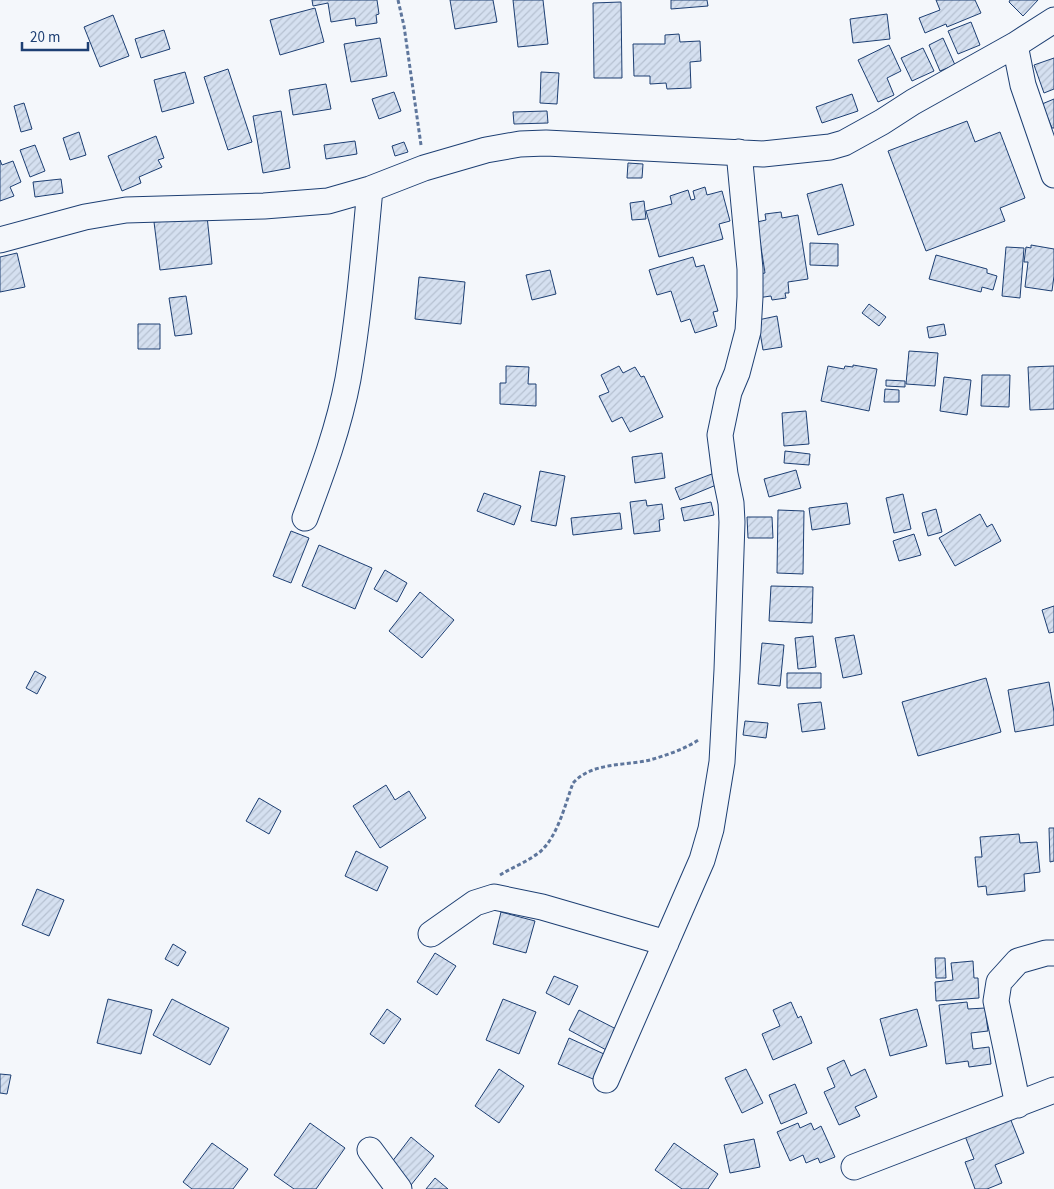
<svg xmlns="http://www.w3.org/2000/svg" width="1054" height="1189" viewBox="0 0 1054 1189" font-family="'Source Sans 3',sans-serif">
  <defs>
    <pattern id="building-hatch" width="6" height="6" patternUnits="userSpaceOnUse" patternTransform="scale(1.25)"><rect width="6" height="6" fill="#d5e0f0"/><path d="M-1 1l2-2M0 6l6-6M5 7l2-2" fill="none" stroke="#b6c1d1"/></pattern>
  </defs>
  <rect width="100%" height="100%" fill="#f4f7fb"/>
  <path fill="url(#building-hatch)" stroke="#1d3f73" d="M312,0H377L379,14L376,15L377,23L356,26L355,18L331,22L328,3L313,6Z
    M450,0H493L497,22L455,29Z
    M513,0H543L548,44L518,47Z
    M671,0H707L708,6L671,9Z
    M936,0H975L981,13L947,27L946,24L925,33L919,18L940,10Z
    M1010,0H1038L1023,16L1009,2Z
    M621,2L622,78H594L593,3Z
    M315,8L324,42L280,55L270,20Z
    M887,14L890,39L853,43L850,19Z
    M113,15L129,56L100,67L84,27Z
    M971,22L980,45L958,54L948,31Z
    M164,30L170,49L141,58L135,39Z
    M679,34L680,42L700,41L701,61L690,62L691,88L667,89L666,83L650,84V76H634L633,44H665V35Z
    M380,38L387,76L351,82L344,44Z
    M943,38L955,65L940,71L929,45Z
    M889,45L901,71L887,78L894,95L878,102L858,60Z
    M923,48L934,71L912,81L901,58Z
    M1054,58V89L1044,93L1034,65Z
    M228,69L252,142L228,150L204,77Z
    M185,72L194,103L162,112L154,80Z
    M541,72L559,73L557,104L540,103Z
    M326,84L331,109L293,115L289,90Z
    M394,92L401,111L379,119L372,99Z
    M852,94L858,111L822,123L816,107Z
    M1054,99V128H1052L1042,104Z
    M24,103L32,129L21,132L14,106Z
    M281,111L290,168L263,173L253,116Z
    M547,111L548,123L514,124L513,112Z
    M967,121L975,142L1000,132L1025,198L1000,208L1005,221L926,251L888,151Z
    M79,132L86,155L70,160L63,138Z
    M156,136L164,158L158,160L162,167L139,177L141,183L122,191L108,156Z
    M355,141L357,154L326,159L324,145Z
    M404,142L408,152L395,156L392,146Z
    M35,145L45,171L30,177L20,150Z
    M0,160L2,165L13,161L21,182L10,187L14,196L0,201Z
    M628,163L643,164L642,178H627Z
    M61,179L63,193L35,197L33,182Z
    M842,184L854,225L818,235L807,194Z
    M705,187L707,195L722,191L730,221L719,224L723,239L659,257L646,211L672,204L670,196L688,190L691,200L695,199L693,191Z
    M644,201L646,219L632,220L630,203Z
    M781,212L782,218L798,215L808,279L788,282L789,293H785L786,298L772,300L771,296L757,298L754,275L765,273L757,222L766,220L765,214Z
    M207,216L212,264L160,270L154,222Z
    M810,243L838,244V266L810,265Z
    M1031,245L1054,249V276L1052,291L1025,287L1028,262H1024L1026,247L1031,248Z
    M1006,247L1024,248L1020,298L1002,296Z
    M17,253L25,287L0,292V257Z
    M936,255L987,269V273L997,276L993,290L982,287L981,292L929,279Z
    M693,257L696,267L704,265L718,311L713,312L717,326L695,333L690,319L681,322L671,291L657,295L649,270Z
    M550,270L556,294L532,300L526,275Z
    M419,277L465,282L461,324L415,319Z
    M186,296L192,334L175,336L169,298Z
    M869,304L886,317L879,326L862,313Z
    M777,316L782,347L763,350L758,320Z
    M138,324H160V349H138Z
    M944,324L946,335L929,338L927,327Z
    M909,351L938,353L935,386L906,384Z
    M853,365L877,369L869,411L821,401L828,366L844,369L845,366L853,367Z
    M506,366L529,367L528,384H536V406L500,404V383H506Z
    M619,366L623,373L635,367L641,377L644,376L663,417L630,432L622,417L612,422L599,396L609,392L601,375Z
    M1054,366V409L1030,410L1028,367Z
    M982,375H1010L1009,407L981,406Z
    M944,377L971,380L967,415L940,411Z
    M886,380L905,381V387L886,386Z
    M885,389L899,390V402H884Z
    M806,411L809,444L784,446L782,413Z
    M785,451L810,454L809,465L784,463Z
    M662,453L665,478L635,483L632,457Z
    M796,470L801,488L769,497L764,479Z
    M540,471L565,476L556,526L531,521Z
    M717,472L721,483L680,500L675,488Z
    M484,493L521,506L514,525L477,511Z
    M903,494L911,529L894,533L886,498Z
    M646,500L647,506L662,504L664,519L659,520L660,531L634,534L630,502Z
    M711,502L714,515L684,521L681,508Z
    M847,503L850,524L812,530L809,508Z
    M936,509L942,532L928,536L922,513Z
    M778,510L804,511L803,574L777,573Z
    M620,513L622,529L573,535L571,518Z
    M980,514L987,527L992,524L1001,541L955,566L939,538Z
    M747,517H772L773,538H748Z
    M291,531L309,538L291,583L273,576Z
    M914,534L921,555L899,561L893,541Z
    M319,545L372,568L355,609L302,586Z
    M385,570L407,583L397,602L374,589Z
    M771,586L813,587L812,623L769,621Z
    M420,592L454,620L422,658L389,631Z
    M1054,606V632L1049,633L1042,610Z
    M854,635L862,674L843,678L835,638Z
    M813,636L816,667L798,669L795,638Z
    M762,643L784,645L780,686L758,684Z
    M35,671L46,677L37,694L26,688Z
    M787,673H821V688H787Z
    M986,678L1001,732L918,756L902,702Z
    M1049,682L1054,712V725L1015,732L1008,690Z
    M821,702L825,729L802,732L798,704Z
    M745,721L768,723L766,738L743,735Z
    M386,785L395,800L409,791L426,818L380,848L353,806Z
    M259,798L281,811L269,834L246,821Z
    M1049,828H1054V861L1050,862Z
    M1019,834L1020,843L1037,842L1040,872L1024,874L1025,891L987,895L986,886L978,887L975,857H982L980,837Z
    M356,851L388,867L377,891L345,876Z
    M37,889L64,900L49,936L22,925Z
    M501,912L535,921L526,953L493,944Z
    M173,944L186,952L178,966L165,959Z
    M435,953L456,966L437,995L417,982Z
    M935,958H945L946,978H936Z
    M973,961L974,978H978L979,998L936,1001L935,982L953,980L951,963Z
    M554,976L578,986L569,1005L546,993Z
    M108,999L152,1010L141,1054L97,1043Z
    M172,999L229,1028L210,1065L153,1035Z
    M503,999L536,1012L519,1054L486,1040Z
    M791,1002L798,1018L801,1016L812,1043L773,1060L762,1034L780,1026L773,1010Z
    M967,1002L968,1009L985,1008L988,1031L971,1033L973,1049L989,1047L991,1064L969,1067L968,1061L946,1064L939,1005Z
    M387,1009L401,1019L384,1044L370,1034Z
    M917,1009L927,1046L890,1056L880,1019Z
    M579,1010L620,1031L610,1052L569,1030Z
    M569,1038L604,1054L593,1079L558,1064Z
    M844,1060L851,1076L865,1069L877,1097L855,1107L860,1116L839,1125L824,1092L835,1087L827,1068Z
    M499,1069L524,1086L499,1123L475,1106Z
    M746,1069L763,1103L742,1113L725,1078Z
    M0,1074L11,1075L7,1094L0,1093Z
    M795,1084L807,1113L781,1124L769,1095Z
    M1010,1118L1024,1153L995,1165L1002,1183L987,1189H975L965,1162L974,1159L965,1136Z
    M310,1123L345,1148L316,1189H294L274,1175Z
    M798,1123L800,1128L811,1123L814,1130L821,1126L835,1157L820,1163L818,1158L806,1163L803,1155L790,1161L777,1132Z
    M411,1137L434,1156L411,1185L388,1167Z
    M754,1139L760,1167L730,1173L724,1145Z
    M212,1143L248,1169L233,1189H192L183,1182Z
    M674,1143L718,1174L708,1189H682L655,1170Z
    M435,1178L448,1189H426Z"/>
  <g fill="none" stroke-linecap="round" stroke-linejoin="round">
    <defs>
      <path id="minor" d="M1015,45L1023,85L1054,175
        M0,240L85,217L126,210L264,206L328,201L370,189L424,168L486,150L520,144L546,143L763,154L830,147L844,143L882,122L913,102L1015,45L1054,20
        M305,518C322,473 339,427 348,379C359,316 364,252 370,189
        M431,934L475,903L494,897L542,907L666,943
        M606,1080L702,860L711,829L722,762L727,670L732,522L731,503L725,474L720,435L729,392L737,373L748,331L750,297V269L739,152
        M1018,1105L996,1001L999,982L1018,961L1046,953H1054
        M370,1150L399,1189
        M854,1167L1054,1090"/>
    </defs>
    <use href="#minor" stroke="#1d3f73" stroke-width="27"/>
    <path stroke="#5e769c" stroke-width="3" stroke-dasharray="4 2.5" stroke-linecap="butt" d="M398,0L404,26L421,145
      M500,875C513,867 529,861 541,851C558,835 565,805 573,783C592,762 624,766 650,760C667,755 685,749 700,739"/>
    <use href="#minor" stroke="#f4f7fb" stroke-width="25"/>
  </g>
  <path d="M22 42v8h66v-8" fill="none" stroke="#1d3f73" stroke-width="2.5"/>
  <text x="30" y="42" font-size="15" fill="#1d3f73" stroke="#f4f7fb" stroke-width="4" paint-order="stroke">20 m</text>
</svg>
